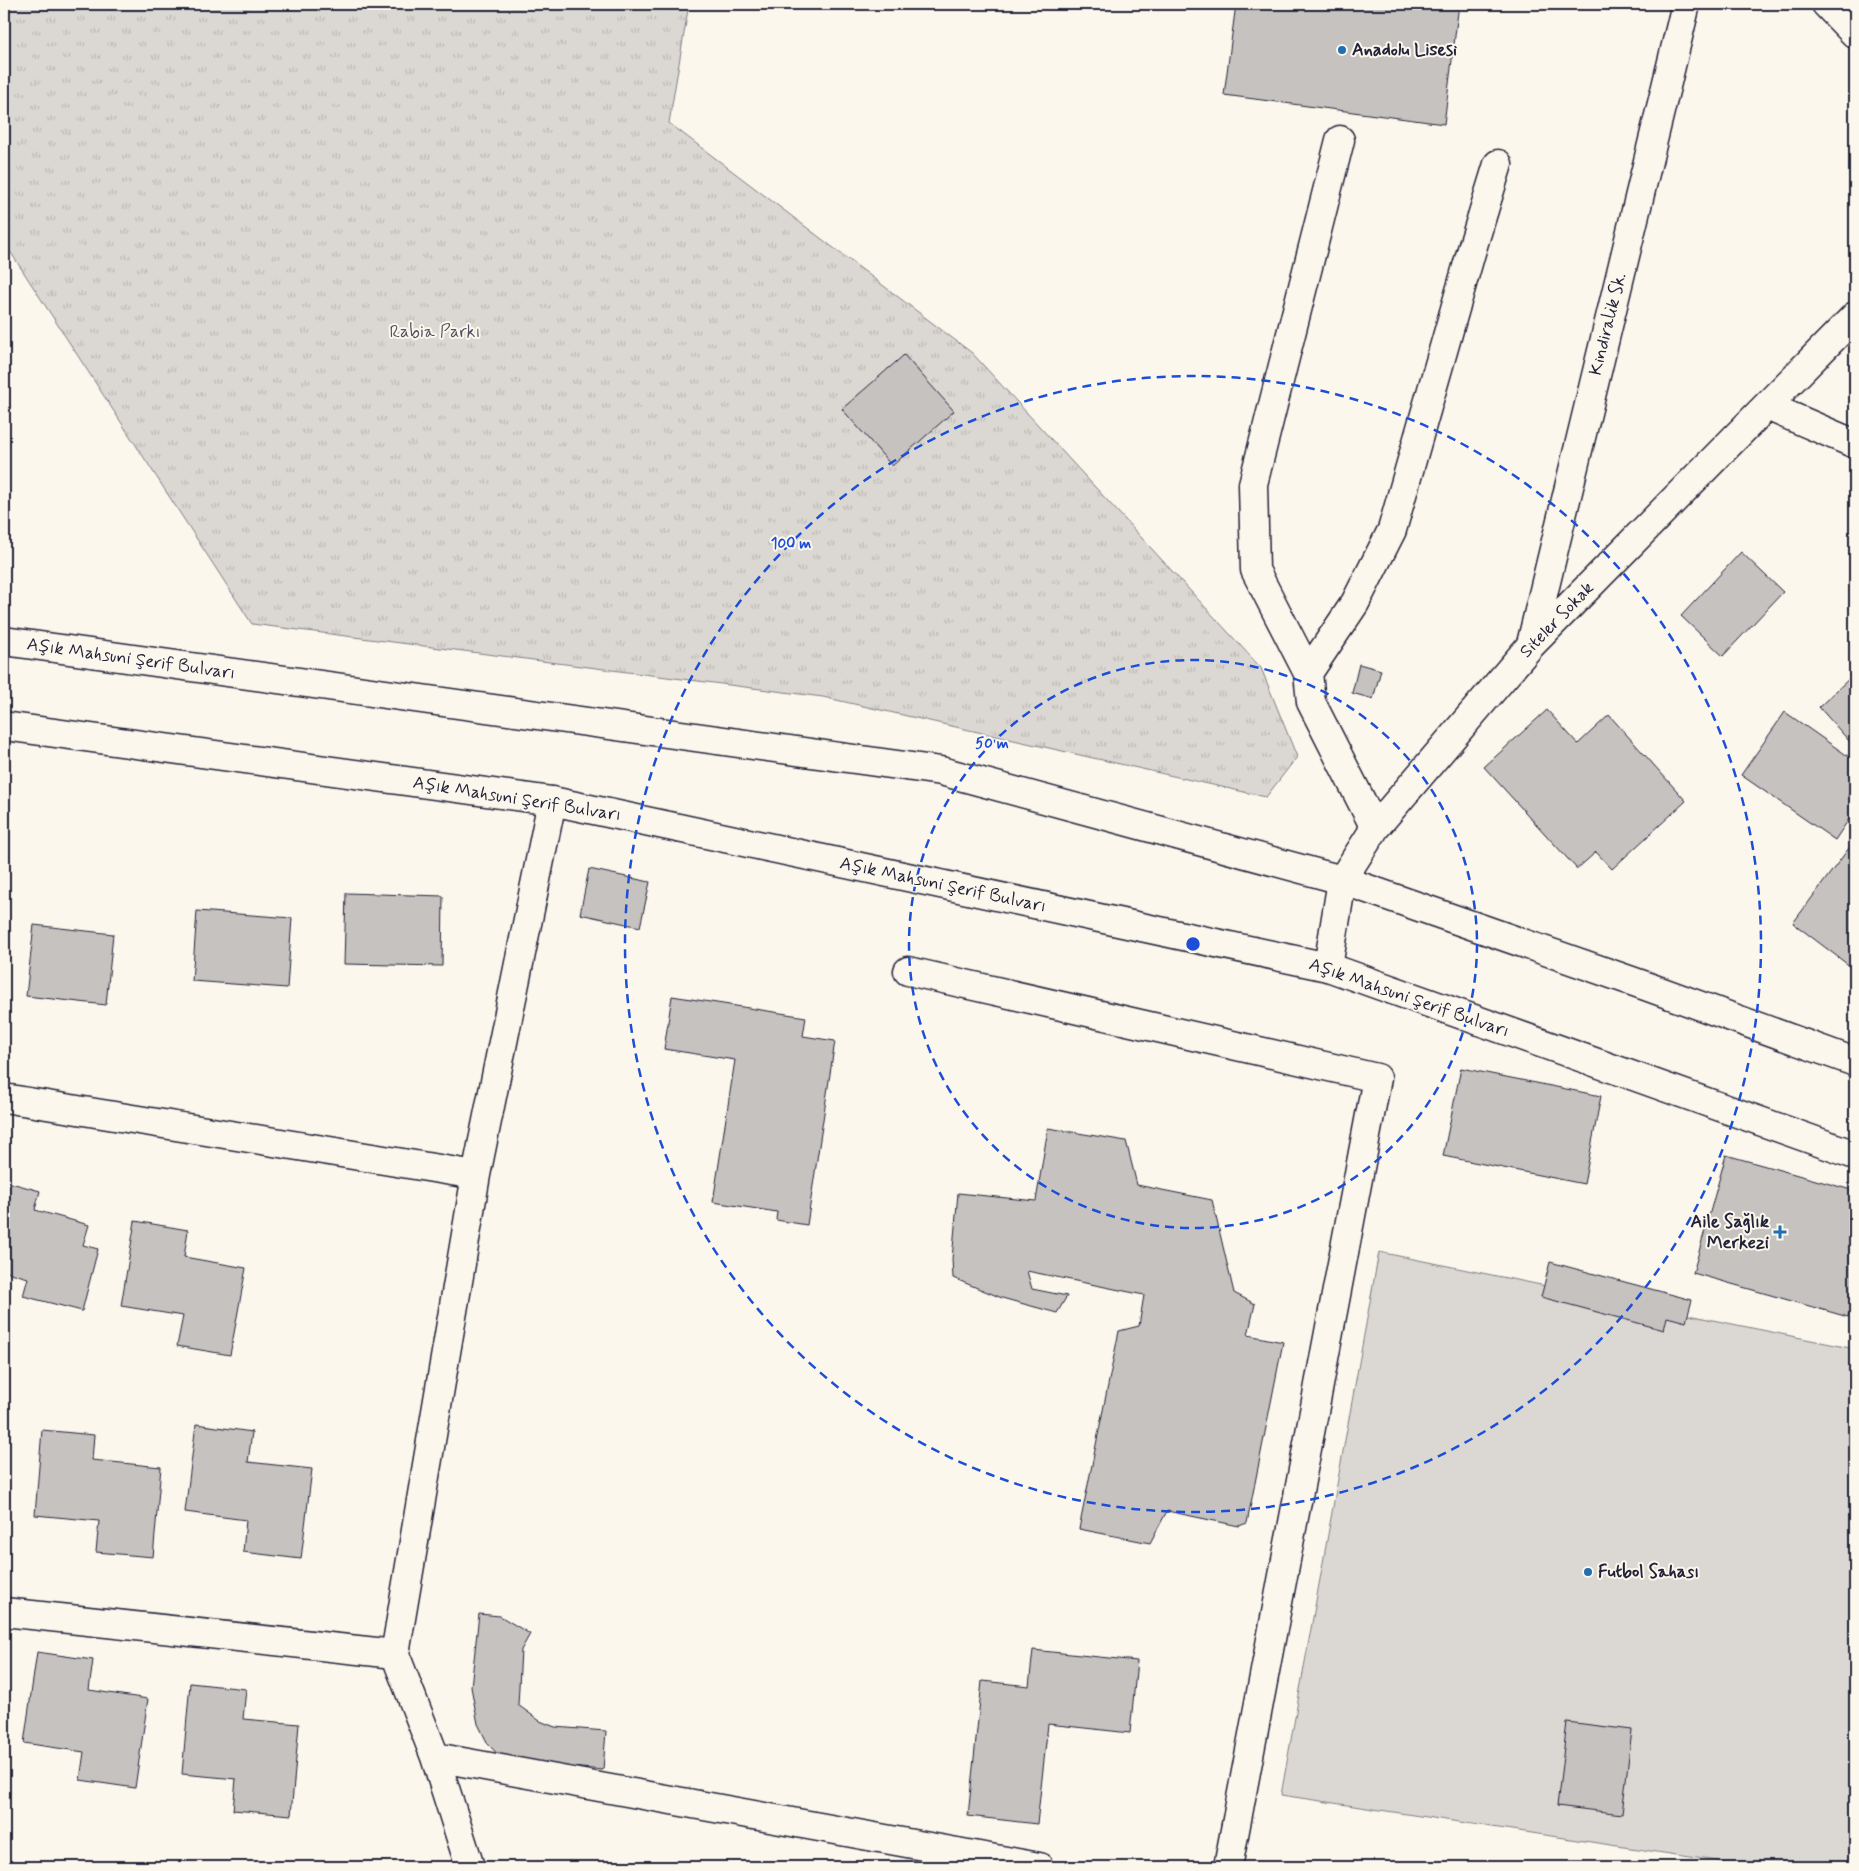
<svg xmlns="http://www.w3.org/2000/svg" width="1859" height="1871" viewBox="0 0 1859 1871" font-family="Mynerve,sans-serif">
  <defs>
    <pattern id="park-tufts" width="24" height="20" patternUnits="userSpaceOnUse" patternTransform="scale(1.25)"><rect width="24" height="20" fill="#dbd8d3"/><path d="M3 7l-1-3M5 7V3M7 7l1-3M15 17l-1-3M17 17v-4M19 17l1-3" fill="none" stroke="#bcb9b6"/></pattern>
  </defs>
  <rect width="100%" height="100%" fill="#fbf7ec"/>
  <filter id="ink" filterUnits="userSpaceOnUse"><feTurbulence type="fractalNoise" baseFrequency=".02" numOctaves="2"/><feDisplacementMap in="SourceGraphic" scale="10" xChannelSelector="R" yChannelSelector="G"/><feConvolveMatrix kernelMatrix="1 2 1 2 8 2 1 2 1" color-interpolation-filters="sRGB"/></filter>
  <g filter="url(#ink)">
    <path fill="#dbd8d3" stroke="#7e7d87" d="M1379,1252L1855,1349V1867H1756L1281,1795Z"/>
    <path fill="url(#park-tufts)" stroke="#7e7d87" d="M4,4H689L669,123L972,353L1261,668L1297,757L1266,797L823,697L252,624L4,242Z"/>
    <path fill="#c6c2c0" stroke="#22223b" d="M1236,4L1358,5V4H1459L1444,124L1224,95Z
      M904,355L954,411L892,466L842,409Z
      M1741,552L1783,592L1723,656L1681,616Z
      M1359,664L1381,670L1373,699L1352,693Z
      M1852,676L1855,680V737L1850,742L1819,707Z
      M1547,710L1578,744L1609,715L1686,801L1612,869L1596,852L1577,869L1484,767Z
      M1785,712L1855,761V785L1848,796L1855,802V810L1835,840L1741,775Z
      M1855,840V970L1793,923Z
      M589,869L650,882L640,927L580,914Z
      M346,893L443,896L442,966L344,964Z
      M197,911L292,918L287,988L192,981Z
      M34,925L113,934L106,1005L26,996Z
      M672,996L806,1017L803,1036L835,1041L807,1225L776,1220L777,1212L713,1202L735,1060L664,1049Z
      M1461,1068L1601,1096L1584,1184L1443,1156Z
      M1048,1128L1126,1141L1137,1185L1212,1200L1234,1293L1255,1304L1248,1335L1283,1342L1247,1523L1239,1526L1167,1511L1150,1543L1079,1529L1119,1331L1139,1326L1144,1295L1027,1271L1032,1289L1067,1296L1057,1313L1002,1298L953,1278L952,1259L958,1193L1036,1201Z
      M1726,1155L1855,1191V1290L1848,1317L1693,1273Z
      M4,1181L40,1191L35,1210L89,1225L83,1245L98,1249L82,1311L23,1296L28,1278L4,1271Z
      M135,1221L188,1230L184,1257L246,1268L230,1355L177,1346L183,1316L121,1306Z
      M1550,1262L1692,1300L1686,1322L1667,1317L1664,1330L1541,1297Z
      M196,1424L252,1432L248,1462L312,1469L301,1559L243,1552L246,1520L185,1512Z
      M42,1430L94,1435L92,1460L161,1467L153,1557L96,1552L99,1521L35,1515Z
      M479,1614L500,1616L530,1634L521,1650L518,1705L540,1721L555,1727L606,1731L603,1770L504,1761L488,1744L478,1724L471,1687Z
      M1033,1650L1137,1661L1130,1733L1048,1724L1037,1824L968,1816L982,1681L1029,1686Z
      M37,1652L93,1660L89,1690L148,1699L135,1788L80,1780L84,1752L24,1743Z
      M190,1683L246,1689L243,1719L299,1724L291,1815L233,1810L236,1779L182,1774Z
      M1567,1722L1632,1730L1622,1814L1557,1806Z"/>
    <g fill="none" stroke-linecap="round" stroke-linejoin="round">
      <defs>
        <path id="minor" d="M1826,4L1855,34
          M1340,140L1253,484L1255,570L1308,673L1311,702L1375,828
          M1767,406L1855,444
          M1531,644L1686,4
          M1308,673L1355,603L1392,530L1472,249L1498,164
          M1328,967L1342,880L1375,828L1531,645L1855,316
          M908,971L1377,1078L1228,1867
          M4,1098L476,1175
          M4,1612L395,1654
          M435,1757L1039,1867
          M470,1867L435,1757L395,1654L476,1175L552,801"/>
        <path id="major" d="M4,641L941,771L1342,880L1643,985L1855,1062
          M4,726L552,801L1328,967L1855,1155"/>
      </defs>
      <use href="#minor" stroke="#22223b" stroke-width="31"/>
      <use href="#major" stroke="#22223b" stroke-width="31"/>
      <use href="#minor" stroke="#fbf7ec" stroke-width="28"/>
      <use href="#major" stroke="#fbf7ec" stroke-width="28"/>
    </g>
  </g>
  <g fill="none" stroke="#1d4ed8" stroke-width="2.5" stroke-dasharray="9 6">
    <circle cx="1193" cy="944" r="284"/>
    <circle cx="1193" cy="944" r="568"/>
  </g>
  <g fill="#1f6fb2" stroke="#fbf7ec" stroke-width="2">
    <circle cx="1342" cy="50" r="5"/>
    <path d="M1777.5 1224.5h5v5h5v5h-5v5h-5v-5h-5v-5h5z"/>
    <circle cx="1588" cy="1572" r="5"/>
  </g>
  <g text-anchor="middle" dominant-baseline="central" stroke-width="4" stroke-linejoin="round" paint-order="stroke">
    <g font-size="18" font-weight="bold" fill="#22223b" stroke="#fbf7ec" text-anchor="start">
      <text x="1352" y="50">Anadolu Lisesi</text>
      <text x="1769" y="1222" text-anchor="end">Aile Sağlık<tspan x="1769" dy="21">Merkezi</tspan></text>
      <text x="1598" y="1572">Futbol Sahası</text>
    </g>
    <g font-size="18" fill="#22223b" stroke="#fbf7ec">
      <text transform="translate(1608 324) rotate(-76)">Kindiralik Sk.</text>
      <text transform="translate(1557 620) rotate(-46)">Siteler Sokak</text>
      <text transform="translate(131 659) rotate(8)">Aşık Mahsuni Şerif Bulvarı</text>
      <text transform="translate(517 799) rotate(9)">Aşık Mahsuni Şerif Bulvarı</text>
      <text transform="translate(943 885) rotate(12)">Aşık Mahsuni Şerif Bulvarı</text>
      <text transform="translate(1409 998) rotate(19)">Aşık Mahsuni Şerif Bulvarı</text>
    </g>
    <g font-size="18" fill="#505061" stroke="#fbf7ec">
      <text x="435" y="332">Rabia Parkı</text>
    </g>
  </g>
  <circle cx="1193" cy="944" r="8" fill="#1d4ed8" stroke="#fbf7ec" stroke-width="2.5"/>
  <g font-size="15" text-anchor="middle" font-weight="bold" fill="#1d4ed8" stroke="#fbf7ec" stroke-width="4" stroke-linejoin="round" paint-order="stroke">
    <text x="791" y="548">100 m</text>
    <text x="992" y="748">50 m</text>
  </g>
  <rect width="1859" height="1871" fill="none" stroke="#fbf7ec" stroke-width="20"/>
  <rect x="10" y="10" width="1839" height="1851" fill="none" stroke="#22223b" stroke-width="2" filter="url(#ink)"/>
</svg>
